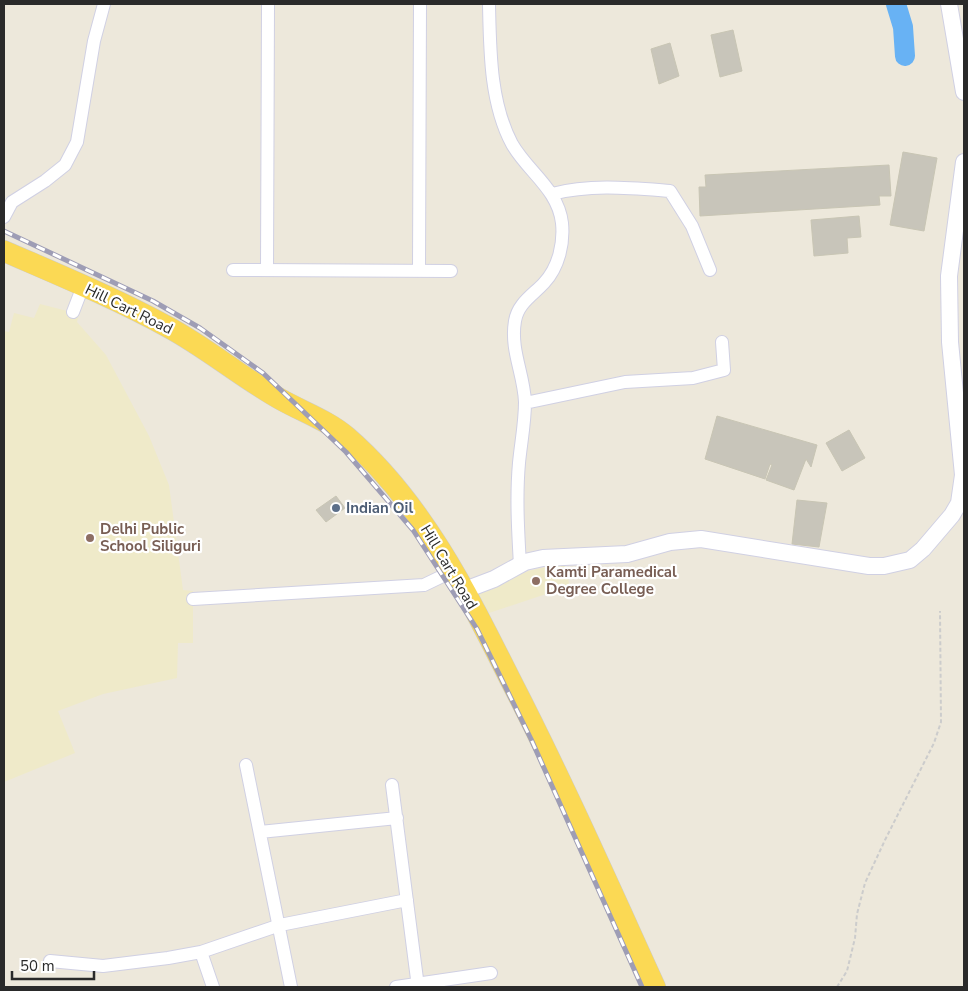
<svg xmlns="http://www.w3.org/2000/svg" width="968" height="991" viewBox="0 0 968 991" font-family="'Nunito Sans',sans-serif">
  <rect width="100%" height="100%" fill="#ede8db"/>
  <path fill="#efeac9" d="M40,304L79,314L77,322L106,355L149,436L169,485L183,590L193,591V643H178L177,678L103,694L58,711L75,753L4,782V331L9,332L14,313L34,318Z
    M564,563L571,591L549,593L489,613L477,593L528,571Z"/>
  <g fill="none" stroke-linecap="round" stroke-linejoin="round">
    <path stroke="#68b2f4" stroke-width="20" d="M896,4L903,27L905,56"/>
  </g>
  <path fill="#c8c5ba" stroke="#c8c5b4" d="M733,30L742,71L720,77L711,35Z
    M670,43L679,76L659,84L651,49Z
    M903,152L937,158L924,231L890,225Z
    M889,165L891,196H879L880,205L700,216L699,187H706L705,175Z
    M859,216L861,237L847,238L848,253L814,256L811,220Z
    M717,416L817,445L811,467L806,459L794,490L766,480L772,465L770,464L765,479L705,459Z
    M849,430L865,458L842,471L826,443Z
    M336,496L345,508L326,522L316,510Z
    M797,500L827,503L819,547L792,544Z"/>
  <g fill="none" stroke-linecap="round" stroke-linejoin="round">
    <defs>
      <path id="minor" d="M489,4C490,50 490,103 512,144C528,172 558,189 562,223C564,243 559,267 544,283C533,295 518,303 515,321C510,350 524,374 525,402C525,423 521,442 519,463C516,496 518,531 520,565
        M552,194C591,184 630,188 670,191L692,226L710,270
        M4,217L12,202L45,181L65,165L77,142L94,41L104,4
        M233,270L451,271
        M267,270L268,4
        M419,271L420,4
        M73,312L83,286
        M525,403L625,382L693,378L724,370L722,342
        M193,599L424,585L453,571
        M246,765L291,987
        M392,785L418,987
        M260,832L397,818
        M201,952L213,987
        M50,961L103,966L168,958L201,952L280,925L407,900
        M396,987L491,973"/>
      <path id="tertiary" d="M949,4L964,92
        M465,590L494,579L525,562L543,558L627,554L670,542L701,539L869,566H884L910,560L923,549L952,515L959,503L963,475L950,342L949,276L964,162"/>
      <path id="trunk" d="M4,251C59,275 115,298 168,327C207,348 241,377 280,399C303,412 327,420 347,437C422,502 467,593 510,679C562,780 608,884 655,987"/>
    </defs>
    <use href="#minor" stroke="#d0d0e3" stroke-width="14"/>
    <use href="#tertiary" stroke="#d0d0e3" stroke-width="18"/>
    <use href="#trunk" stroke="#ccc" stroke-width="22"/>
    <path stroke="#ccc" stroke-width="2" stroke-dasharray="4 2.5" stroke-linecap="butt" d="M837,987L847,971L855,938L857,914L865,883L885,840L934,743L941,722L940,611"/>
    <use href="#minor" stroke="#fff" stroke-width="12"/>
    <use href="#tertiary" stroke="#fff" stroke-width="16"/>
    <use href="#trunk" stroke="#fbd954" stroke-width="21"/>
    <defs>
      <path id="rail" d="M4,231L153,301L200,328L263,373L346,452L413,530L477,629L531,739L642,987"/>
    </defs>
    <use href="#rail" stroke="#9e9db5" stroke-width="5"/>
    <use href="#rail" stroke="#fff" stroke-width="3" stroke-dasharray="9" stroke-linecap="butt"/>
  </g>
  <circle fill="#5c6f8a" stroke="#fff" stroke-width="2" cx="336" cy="508" r="5"/>
  <g fill="#8d6e63" stroke="#fff" stroke-width="2">
    <circle cx="90" cy="538" r="5"/>
    <circle cx="536" cy="581" r="5"/>
  </g>
  <g text-anchor="middle" dominant-baseline="central" stroke-width="4.5" stroke-linejoin="round" paint-order="stroke">
    <g font-size="15" fill="#2a2a2a" stroke="#fff">
      <text transform="translate(129 309) rotate(26)">Hill Cart Road</text>
      <text transform="translate(449 567) rotate(59)">Hill Cart Road</text>
    </g>
    <g font-size="15" font-weight="bold" fill="#4e5e75" stroke="#fff" text-anchor="start">
      <text x="346" y="508">Indian Oil</text>
    </g>
    <g font-size="15" font-weight="bold" fill="#785e54" stroke="#fff" text-anchor="start">
      <text x="100" y="529">Delhi Public<tspan x="100" dy="17">School Siliguri</tspan></text>
      <text x="546" y="572">Kamti Paramedical<tspan x="546" dy="17">Degree College</tspan></text>
    </g>
  </g>
  <rect width="968" height="991" fill="none" stroke="#2a2a2a" stroke-width="10"/>
  <path d="M12 971v8h82v-8" fill="none" stroke="#2a2a2a" stroke-width="2.5"/>
  <text x="20" y="971" font-size="15" fill="#2a2a2a" stroke="#ffffff" stroke-width="4" paint-order="stroke">50 m</text>
</svg>
